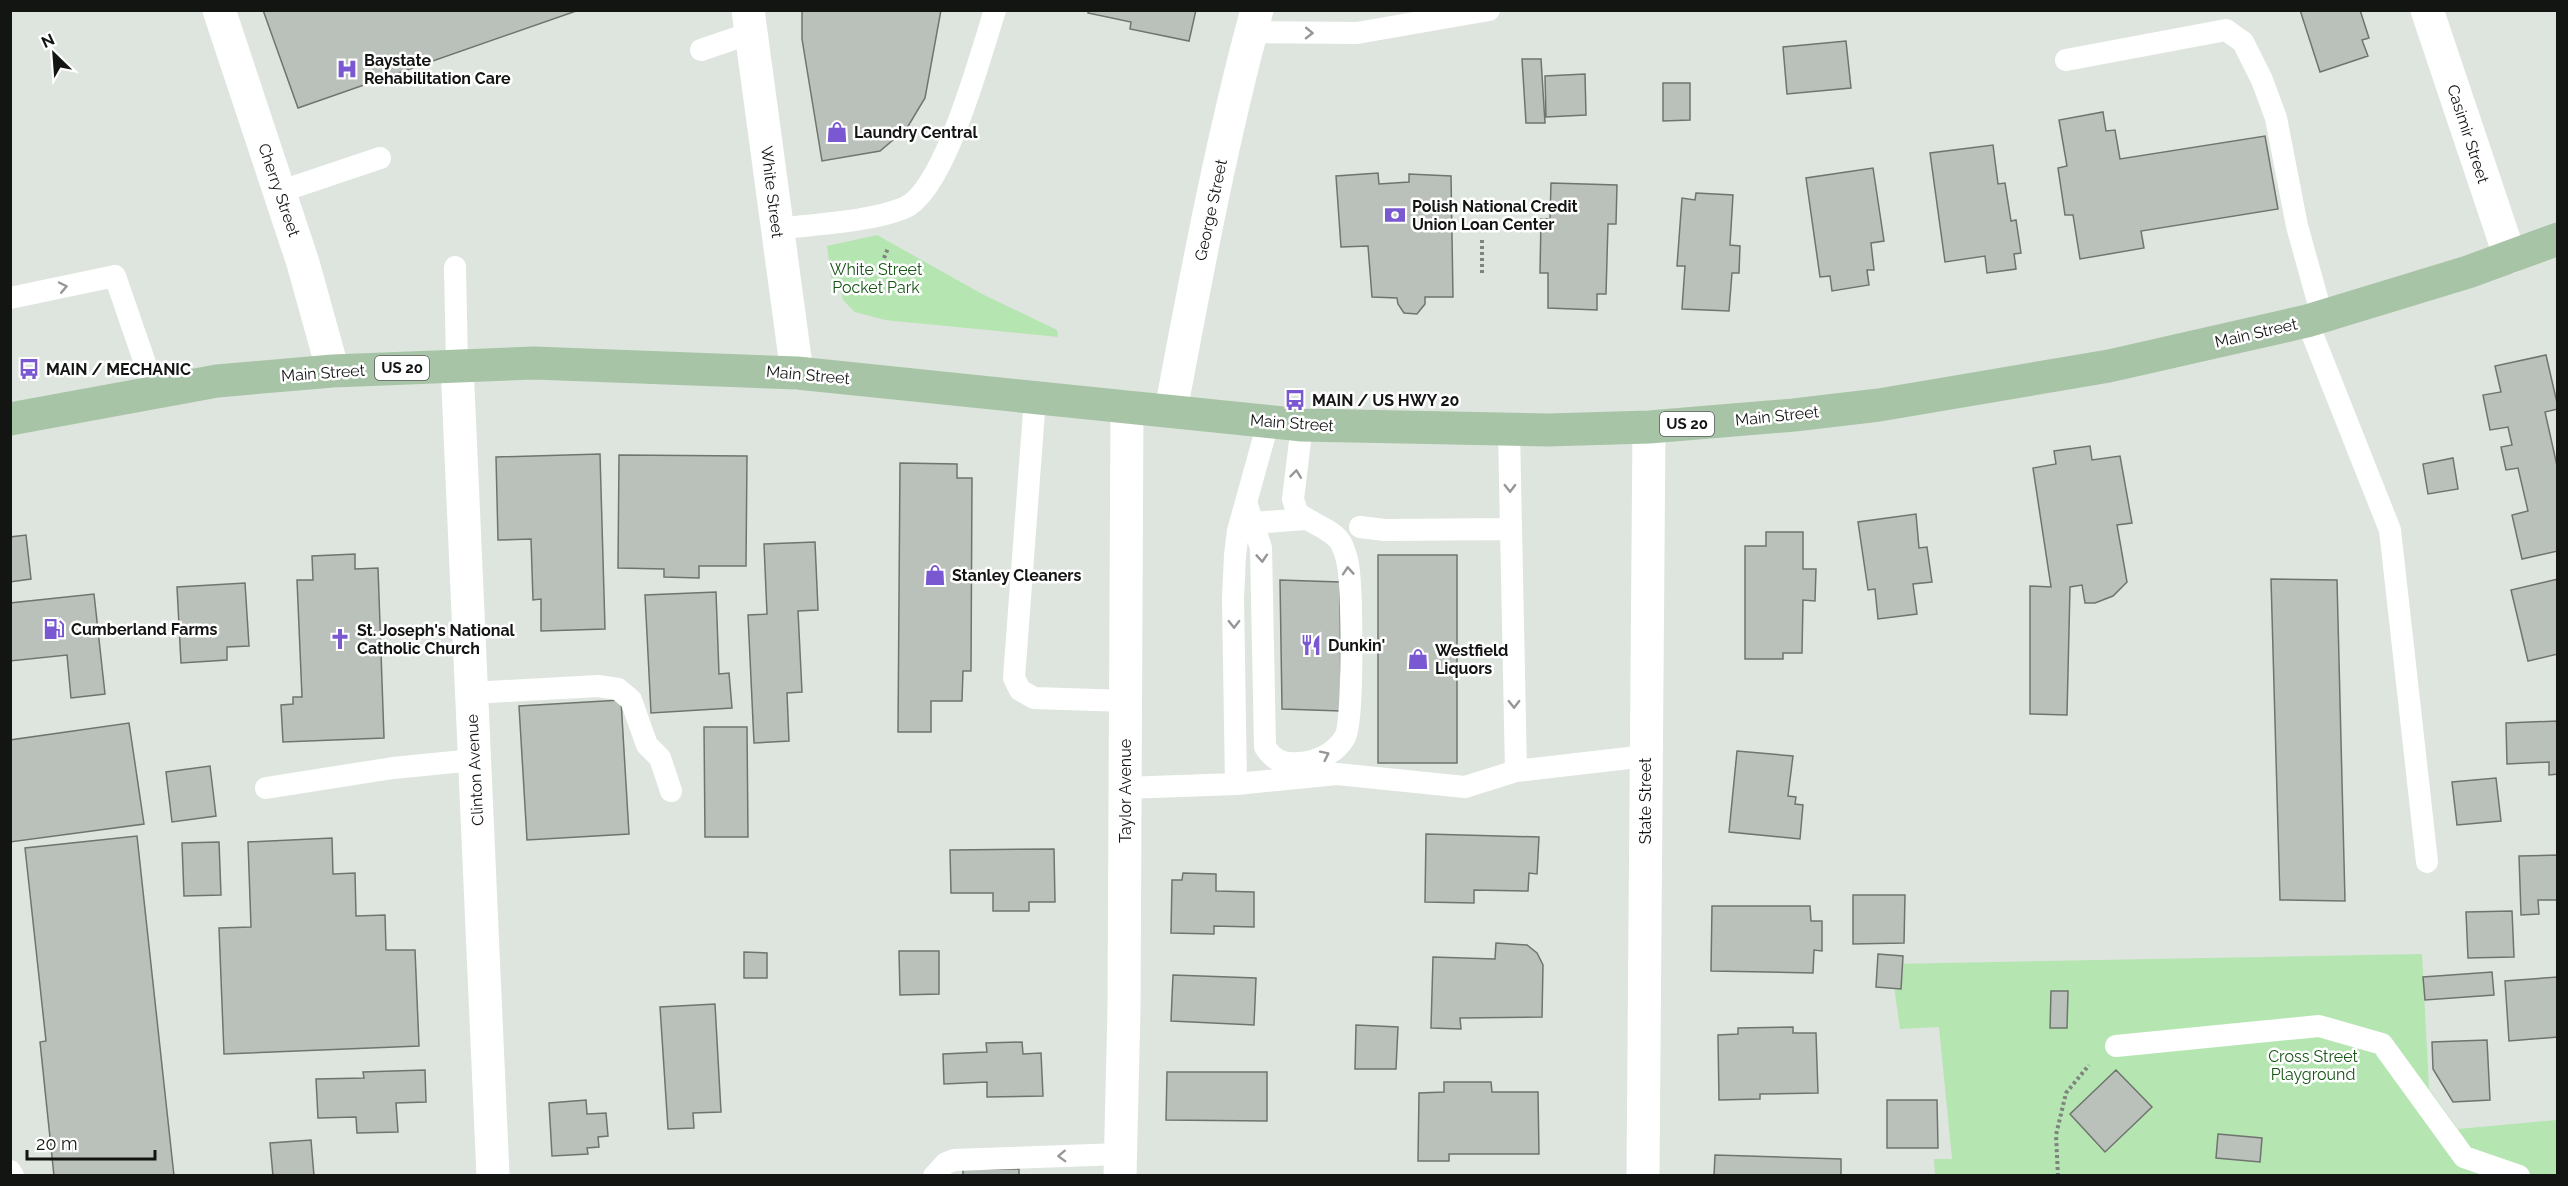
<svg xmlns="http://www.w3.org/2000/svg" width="2568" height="1186" viewBox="0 0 2568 1186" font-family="Raleway,sans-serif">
  <rect width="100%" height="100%" fill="#dee5de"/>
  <path fill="#b5e5b1" d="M877,235L984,295L1057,330L1058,337L885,320L855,312L843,300L840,289L833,290L827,246Z
    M2422,954L2429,1089L2458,1129L2557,1120V1175H1935L1934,1159H1952L1939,1027L1900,1029L1891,964Z"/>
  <path fill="#bac1ba" stroke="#6f756e" stroke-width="1.5" d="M263,10H579L298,108Z
    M802,10H941L925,98L907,128L880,151L822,161L802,39Z
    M1089,10H1196L1189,41L1130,29L1131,22L1088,13Z
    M2300,10H2360L2369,38L2362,40L2368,56L2320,72Z
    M1846,41L1851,88L1787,94L1783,47Z
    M1522,59H1541L1545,123H1526Z
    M1585,74L1586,115L1546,117L1545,76Z
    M1663,83H1690V120L1663,121Z
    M2103,112L2106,131L2115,130L2120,159L2265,136L2278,209L2141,231L2144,248L2080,259L2073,215H2065L2058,168L2067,166L2059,120Z
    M1993,145L1998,184L2005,183L2011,221L2016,220L2021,253L2014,254L2016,269L1987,273L1985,256L1945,262L1930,153Z
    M1873,168L1884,241L1871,243L1874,270H1867L1869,285L1832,291L1830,276L1820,277L1806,178Z
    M1378,173L1379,184L1409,182V174L1451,176L1453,297H1425V304L1417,314L1404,313L1398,304L1397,298L1372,297L1368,246L1341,247L1336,176Z
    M1551,183L1617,185L1616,224H1608L1606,294H1597V310L1548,308V273H1540L1541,219H1550Z
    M1696,193L1733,195L1730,245L1740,246L1739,273H1732L1729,311L1682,309L1685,266H1677L1682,198L1695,200Z
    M2546,355L2558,407V409L2545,412L2558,470V551L2522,559L2512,515L2528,511L2518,468L2506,470L2501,447L2512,445L2508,427L2490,430L2483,395L2501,392L2495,366Z
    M2090,446L2092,460L2120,456L2132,523L2117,525L2127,582L2113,596L2095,603H2085L2082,585L2070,587L2067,715L2030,714V586L2051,587L2033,468L2056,464L2054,451Z
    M600,454L605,629L541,631V599L533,600L531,539L498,540L496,457Z
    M619,455L747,456L746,566H699V578L664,577V569L618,568Z
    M2453,458L2458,489L2428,494L2423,464Z
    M900,463L957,464V478H972L971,671H963L962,701H931V732H898Z
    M1916,514L1919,548L1927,547L1932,582L1913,584L1917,614L1878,619L1875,589L1868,590L1858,522Z
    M1766,532H1803V569H1816L1815,601L1803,600L1802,653H1783V659H1745V546H1766Z
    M26,535L31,579L10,582V537Z
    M815,542L818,610L798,611L802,692L787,693L789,741L754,743L748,615L767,614L764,544Z
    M355,554V569L378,568L384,738L283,742L281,705L293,704V697H302L297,580H313L312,556Z
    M1378,555H1457V763H1378Z
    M2271,579L2337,580L2345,901L2280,900Z
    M2558,579V654L2528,661L2511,590Z
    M1280,580L1340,582L1341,711L1282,709Z
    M245,583L249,646L227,647V660L181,663L177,587Z
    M716,592L719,674L729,673L732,708L651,713L645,595Z
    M94,594L105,694L71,698L67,655L10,661V603Z
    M621,700L629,834L527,840L519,706Z
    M2558,721V774L2549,775V762L2507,764L2506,723Z
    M129,723L144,824L10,842V740Z
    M704,727H747L748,837H705Z
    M1737,751L1793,756L1788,796L1796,797L1795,804L1803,805L1800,839L1729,832Z
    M210,766L216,816L172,822L166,772Z
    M2496,778L2501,821L2457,825L2452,782Z
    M1426,834L1539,837L1537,874L1529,873L1528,891L1474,890V903L1425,902Z
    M137,836L174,1176H54L40,1042L46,1041L25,848Z
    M332,838L333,874L355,873L356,916L385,915L386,950H415L419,1046L224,1054L219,928L251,927L248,842Z
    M219,842L221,895L184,896L182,843Z
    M1054,849L1055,902H1029V911H993V893H951L950,850Z
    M2558,855V900H2538L2539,914L2521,915L2519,856Z
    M1183,873L1216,874V891L1254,892V927L1214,926V934L1171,933L1172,880H1182Z
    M1853,895H1905L1904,943L1853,944Z
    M1712,906H1810L1811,921H1822V951L1814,950L1813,973L1711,971Z
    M2512,911L2514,957L2468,958L2466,912Z
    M1496,943L1527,945L1537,953L1543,965L1542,1017L1460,1018L1461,1029L1431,1028L1433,957L1495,959Z
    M899,951H939V994L900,995Z
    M744,952L767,953V978H744Z
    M1878,954L1903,956L1901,989L1876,987Z
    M2492,972L2494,995L2425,1000L2423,977Z
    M1173,975L1256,978L1254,1025L1171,1021Z
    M2558,977V1037L2509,1041L2505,981Z
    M2051,991H2068L2067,1028H2050Z
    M715,1004L721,1112L693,1113L694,1128L668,1129L660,1007Z
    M1356,1025L1398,1027L1396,1069H1355Z
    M1793,1027V1033H1816L1818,1093L1760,1094V1099L1719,1100L1718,1035L1738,1034V1028Z
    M2487,1040L2490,1100L2453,1102L2433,1069L2432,1042Z
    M1022,1042L1023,1054L1041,1053L1043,1096L987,1097V1082L944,1084L943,1054L987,1052L986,1043Z
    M425,1070L426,1102L396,1103L398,1132L357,1133L356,1117L318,1118L316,1079L364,1078L363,1072Z
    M2116,1070L2152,1107L2105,1152L2070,1114Z
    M1167,1072H1267V1121L1166,1120Z
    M1444,1082H1491L1492,1092H1538L1539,1154H1449V1161H1418L1419,1093L1444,1092Z
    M586,1100L587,1114L606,1113L608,1136L598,1137L599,1147L587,1148L588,1154L552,1156L549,1103Z
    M1887,1100H1937L1938,1148H1887Z
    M2218,1134L2262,1138L2260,1162L2216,1158Z
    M311,1140L314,1176H273L270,1143Z
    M1715,1155L1841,1159V1176H1714Z
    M963,1169H1019V1176H963Z"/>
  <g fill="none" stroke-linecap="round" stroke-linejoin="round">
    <path stroke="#7e837e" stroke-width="4" stroke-dasharray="3 3" stroke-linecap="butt" d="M1482,240V276
      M884,258L888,248
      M2058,1176L2056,1135L2066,1093L2089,1065"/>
    <path stroke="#fff" stroke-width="22" d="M1251,32L1357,33L1489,10
      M701,50L751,33
      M2066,60L2226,30L2243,42L2262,80L2276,118L2297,226L2322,316
      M279,192L380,158
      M777,229C815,224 869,222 904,208C945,191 981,53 995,10
      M455,267L457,365
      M10,298L115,276L155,392
      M2307,321L2390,530L2427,862
      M1035,398L1014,678L1020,690L1034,698L1126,701
      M1509,430L1516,771
      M1246,502L1261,548L1265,747C1274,761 1283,764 1299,763C1317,762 1336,753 1345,737C1354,722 1352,588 1348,565C1347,558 1344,549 1341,543C1333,529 1309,523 1297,512L1293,499L1302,425
      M1241,524L1305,519
      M1360,527L1385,530L1510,529
      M471,693L598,686L618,689L631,700L647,745L660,758L671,791
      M1236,784L1233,599L1235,555L1238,531L1268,423
      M266,788L393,768L474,760
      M1124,788L1236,784L1337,774L1465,787L1516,771L1646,756
      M2116,1046L2319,1026L2382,1044L2464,1157L2519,1176
      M10,1171L13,1176
      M934,1176L946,1163L954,1160L1121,1154"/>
    <path stroke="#fff" stroke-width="33" d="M219,10L303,263L333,371
      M748,10L797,373
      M2427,10L2510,257
      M457,365L493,1176
      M1171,410C1196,277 1221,142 1257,10
      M1120,1176L1124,1008L1127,407
      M1643,1176L1649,427"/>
    <path stroke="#a8c4a6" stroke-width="33" d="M10,419L217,381L333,371L534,363L797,373L1302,425L1548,430L1649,427L1794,415L1879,405L2109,366L2307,321L2468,272L2558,239"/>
  </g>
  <defs><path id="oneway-chevron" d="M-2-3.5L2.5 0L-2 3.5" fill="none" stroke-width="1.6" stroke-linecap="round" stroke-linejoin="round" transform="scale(1.5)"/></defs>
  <g stroke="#959695">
    <use href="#oneway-chevron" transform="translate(1309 33) rotate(1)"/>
    <use href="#oneway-chevron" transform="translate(63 287) rotate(-12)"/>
    <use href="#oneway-chevron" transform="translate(1296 474) rotate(-83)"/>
    <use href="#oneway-chevron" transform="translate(1510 488) rotate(89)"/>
    <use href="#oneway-chevron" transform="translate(1262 558) rotate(86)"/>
    <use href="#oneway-chevron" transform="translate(1348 571) rotate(-94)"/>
    <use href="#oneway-chevron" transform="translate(1234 624) rotate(89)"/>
    <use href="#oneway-chevron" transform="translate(1514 704) rotate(89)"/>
    <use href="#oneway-chevron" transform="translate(1325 755) rotate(-26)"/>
    <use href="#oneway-chevron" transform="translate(1062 1156) rotate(178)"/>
  </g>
  <defs>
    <symbol id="hospital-bare" viewBox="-9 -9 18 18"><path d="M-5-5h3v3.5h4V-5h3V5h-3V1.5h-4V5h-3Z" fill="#7a58d1" stroke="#fff" stroke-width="2.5" paint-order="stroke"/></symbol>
    <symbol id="shop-bare" viewBox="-9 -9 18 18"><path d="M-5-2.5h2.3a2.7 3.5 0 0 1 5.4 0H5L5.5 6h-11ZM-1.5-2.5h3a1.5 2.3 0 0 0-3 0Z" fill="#7a58d1" stroke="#fff" stroke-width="2.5" paint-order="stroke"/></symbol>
    <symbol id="bank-bare" viewBox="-9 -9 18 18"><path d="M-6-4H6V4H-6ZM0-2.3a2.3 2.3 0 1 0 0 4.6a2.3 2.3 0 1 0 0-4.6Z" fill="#7a58d1" stroke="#fff" stroke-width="2.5" paint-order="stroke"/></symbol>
    <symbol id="bus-bare" viewBox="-9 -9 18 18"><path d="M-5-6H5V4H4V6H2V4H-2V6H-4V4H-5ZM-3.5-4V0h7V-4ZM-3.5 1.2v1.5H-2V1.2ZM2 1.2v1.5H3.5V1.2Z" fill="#7a58d1" stroke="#fff" stroke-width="2.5" paint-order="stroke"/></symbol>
    <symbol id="fuel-bare" viewBox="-9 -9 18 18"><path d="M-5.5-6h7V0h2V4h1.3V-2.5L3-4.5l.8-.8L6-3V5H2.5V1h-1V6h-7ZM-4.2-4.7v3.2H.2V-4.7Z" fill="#7a58d1" stroke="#fff" stroke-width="2.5" paint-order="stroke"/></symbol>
    <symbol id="church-bare" viewBox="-9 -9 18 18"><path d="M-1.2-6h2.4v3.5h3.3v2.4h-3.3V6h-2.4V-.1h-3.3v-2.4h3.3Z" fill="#7a58d1" stroke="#fff" stroke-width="2.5" paint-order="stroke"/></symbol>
    <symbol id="restaurant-bare" viewBox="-9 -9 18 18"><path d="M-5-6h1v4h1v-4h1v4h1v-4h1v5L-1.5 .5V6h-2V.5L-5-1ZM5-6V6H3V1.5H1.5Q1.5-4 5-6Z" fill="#7a58d1" stroke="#fff" stroke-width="2.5" paint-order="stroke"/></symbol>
  </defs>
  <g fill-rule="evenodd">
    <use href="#hospital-bare" x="332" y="54" width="30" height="30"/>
    <use href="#shop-bare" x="822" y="117" width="30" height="30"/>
    <use href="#bank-bare" x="1380" y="200" width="30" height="30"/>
    <use href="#bus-bare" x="14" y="354" width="30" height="30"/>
    <use href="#bus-bare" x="1280" y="385" width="30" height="30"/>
    <use href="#shop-bare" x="920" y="560" width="30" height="30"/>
    <use href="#fuel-bare" x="39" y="614" width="30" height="30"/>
    <use href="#church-bare" x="325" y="624" width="30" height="30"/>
    <use href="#restaurant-bare" x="1296" y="630" width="30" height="30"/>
    <use href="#shop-bare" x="1403" y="644" width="30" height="30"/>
  </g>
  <g text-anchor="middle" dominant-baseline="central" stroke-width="5" stroke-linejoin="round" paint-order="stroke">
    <g fill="#fff" stroke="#5a5b5a" stroke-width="1.5">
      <rect x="375" y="356" width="54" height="24" rx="4.5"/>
      <rect x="1660" y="412" width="54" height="24" rx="4.5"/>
    </g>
    <g font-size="15" font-weight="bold" fill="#131513">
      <text x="402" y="368">US 20</text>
      <text x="1687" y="424">US 20</text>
    </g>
    <g font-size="16" font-weight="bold" fill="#131513" stroke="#fff" text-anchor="start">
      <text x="364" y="60">Baystate<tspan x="364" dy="18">Rehabilitation Care</tspan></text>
      <text x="854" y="132">Laundry Central</text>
      <text x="1412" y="206">Polish National Credit<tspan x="1412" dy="18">Union Loan Center</tspan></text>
      <text x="46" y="369">MAIN / MECHANIC</text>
      <text x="1312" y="400">MAIN / US HWY 20</text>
      <text x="952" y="575">Stanley Cleaners</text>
      <text x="71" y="629">Cumberland Farms</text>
      <text x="357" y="630">St. Joseph's National<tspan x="357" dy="18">Catholic Church</tspan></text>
      <text x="1328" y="645">Dunkin'</text>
      <text x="1435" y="650">Westfield<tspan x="1435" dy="18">Liquors</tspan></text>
    </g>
    <g font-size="16" fill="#131513" stroke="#fff">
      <text transform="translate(2468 134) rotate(72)">Casimir Street</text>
      <text transform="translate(279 190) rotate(71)">Cherry Street</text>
      <text transform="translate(772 192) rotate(83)">White Street</text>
      <text transform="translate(1211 210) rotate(-78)">George Street</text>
      <text transform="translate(2256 333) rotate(-13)">Main Street</text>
      <text transform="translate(323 373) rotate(-4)">Main Street</text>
      <text transform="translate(808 375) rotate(5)">Main Street</text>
      <text transform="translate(1777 416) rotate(-6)">Main Street</text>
      <text transform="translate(1292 423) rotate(4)">Main Street</text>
      <text transform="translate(475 770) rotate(-93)">Clinton Avenue</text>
      <text transform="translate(1125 791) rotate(-90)">Taylor Avenue</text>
      <text transform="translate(1645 801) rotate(-90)">State Street</text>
    </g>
    <g font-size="16" fill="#175515" stroke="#fff">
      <text x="876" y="269">White Street<tspan x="876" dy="18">Pocket Park</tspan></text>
      <text x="2313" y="1056">Cross Street<tspan x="2313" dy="18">Playground</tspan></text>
    </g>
  </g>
  <rect width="2568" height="1186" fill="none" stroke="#131513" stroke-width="24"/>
  <g transform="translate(54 54) rotate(335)" stroke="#ffffff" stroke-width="4.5" paint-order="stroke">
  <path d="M0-4.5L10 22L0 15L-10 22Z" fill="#131513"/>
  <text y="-9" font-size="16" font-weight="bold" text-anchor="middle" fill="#131513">N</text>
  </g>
  <path d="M27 1150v9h128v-9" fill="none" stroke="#131513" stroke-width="3"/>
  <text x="36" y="1150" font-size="18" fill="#131513" stroke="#ffffff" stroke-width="4.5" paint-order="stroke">20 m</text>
</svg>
